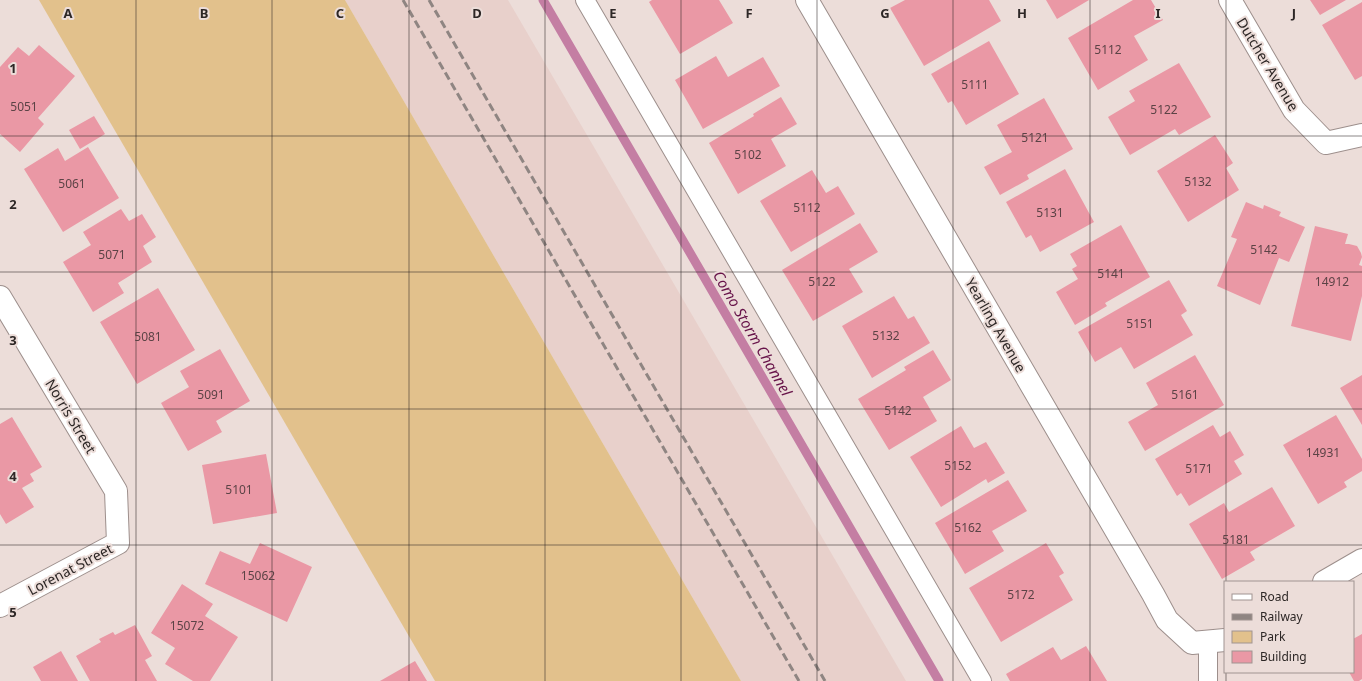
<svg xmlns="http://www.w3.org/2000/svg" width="1362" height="681" viewBox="0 0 1362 681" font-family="'Noto Sans',sans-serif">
  <rect width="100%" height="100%" fill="#ecddd9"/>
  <path fill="#e8d0cb" d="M345,0H508L906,681H741Z"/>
  <path fill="#e2c18c" d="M39,0H345L741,681H435Z"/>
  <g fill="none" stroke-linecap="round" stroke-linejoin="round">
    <path stroke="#c47ea3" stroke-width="9" d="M543,0L939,681"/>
  </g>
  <path fill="#ea98a5" d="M652,0H719L733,23L680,54L649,2Z
    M905,0H989L1001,21L924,66L890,8Z
    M1046,0H1089L1057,19Z
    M1133,0H1151L1163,20L1134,36L1148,60L1098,90L1068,38Z
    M1310,0H1346L1320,15Z
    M1362,2V76L1355,80L1322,25Z
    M989,41L1019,94L966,125L952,101L948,103L931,74Z
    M39,45L75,76L38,118L44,124L20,152L0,134V67L18,47L29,56Z
    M716,56L728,77L763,57L780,86L703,129L675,80Z
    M1179,63L1211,117L1179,135L1175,129L1130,155L1108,117L1135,101L1129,91Z
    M781,97L797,124L771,139L786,166L738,194L709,143L754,116L753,114Z
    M1044,98L1073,149L1027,175L1029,179L1000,195L984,167L1012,152L997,125Z
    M94,116L105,134L80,149L69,130Z
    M1215,135L1233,163L1226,168L1239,190L1188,222L1157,171Z
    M88,147L119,198L63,232L24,169L58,148L65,161Z
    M1065,169L1094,222L1040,252L1031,235L1026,238L1006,202Z
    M812,170L826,193L838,186L855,214L791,252L760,201Z
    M1246,202L1263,209L1264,205L1281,212L1279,216L1305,227L1289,262L1279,258L1260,305L1217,286L1237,239L1231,237Z
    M121,209L129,221L142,214L156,237L143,246L152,262L118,283L124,293L93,312L63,262L91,245L83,232Z
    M860,223L878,252L849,269L863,292L813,321L782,270Z
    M1121,225L1150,277L1105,303L1107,306L1075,325L1056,292L1078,279L1072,269L1077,266L1070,254Z
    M1315,226L1348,234L1345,244H1349L1357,246L1361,253L1362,257L1359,265L1362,266V296L1351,341L1291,326Z
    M1169,280L1187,311L1181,315L1193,335L1134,369L1121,347L1095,362L1078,332Z
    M158,288L195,350L137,384L100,322Z
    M894,296L908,319L914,316L930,343L872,378L842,326Z
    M220,349L250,401L216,421L222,432L188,451L161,403L189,387L180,371Z
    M933,350L951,380L923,397L937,421L889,450L858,399L906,370L904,367Z
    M1195,355L1224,405L1145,451L1128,422L1158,405L1146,383Z
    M1362,375V425L1340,388Z
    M1336,415L1362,459V471L1344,482L1347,487L1318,504L1283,445Z
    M12,417L42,467L30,474L34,481L22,488L34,507L6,524L0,514V424Z
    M1213,425L1220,437L1230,431L1244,455L1234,461L1242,474L1189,506L1181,493L1177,496L1155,459Z
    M961,426L974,448L986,442L1005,473L988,483L986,479L941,507L910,457Z
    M266,454L277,513L213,524L202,465Z
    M1008,480L1027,511L992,531L1004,551L965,574L935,523Z
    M1272,487L1295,526L1250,552L1255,560L1222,579L1189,524L1224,503L1229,512Z
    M260,543L312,567L287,622L205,584L220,551L250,564Z
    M1046,543L1064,573L1059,576L1073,600L1001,642L969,588Z
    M182,584L213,604L205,616L238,637L210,681H193L165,664L175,648L151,633Z
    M135,625L152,656L145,660L157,681H90L76,656L101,642L99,639L113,632L115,635Z
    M1362,634V679L1359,681H1354L1349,672H1353V639Z
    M1086,646L1107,681H1010L1006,674L1053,647L1061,660Z
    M61,651L78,681H41L33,667Z
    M415,661L427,681H380Z"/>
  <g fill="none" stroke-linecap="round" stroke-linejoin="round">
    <defs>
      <path id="service" d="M585,0L982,681
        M1208,642V681"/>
      <path id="minor" d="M807,0L1153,594L1167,620L1192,643L1225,640
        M1230,0L1294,110L1326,143L1362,135
        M1324,582L1362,560"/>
      <path id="tertiary" d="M0,297L116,491L118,543L0,606"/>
    </defs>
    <use href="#service" stroke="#9d8f8c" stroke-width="20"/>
    <use href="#minor" stroke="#9d8f8c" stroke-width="24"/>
    <use href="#tertiary" stroke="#9d8f8c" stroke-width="24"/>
    <use href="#service" stroke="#fff" stroke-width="18"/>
    <use href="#minor" stroke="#fff" stroke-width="22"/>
    <use href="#tertiary" stroke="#fff" stroke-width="22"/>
    <path stroke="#8f8582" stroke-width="3" stroke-dasharray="8 4" stroke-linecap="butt" d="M403,0L799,681
      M429,0L825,681"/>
  </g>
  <path fill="none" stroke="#2d2726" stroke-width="1" stroke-opacity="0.55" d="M136,0V681M272,0V681M409,0V681M545,0V681M681,0V681M817,0V681M953,0V681M1090,0V681M1226,0V582M0,136H1362M0,272H1362M0,409H1362M0,545H1362M1226,672V681"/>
  <g text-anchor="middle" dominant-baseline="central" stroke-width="4" stroke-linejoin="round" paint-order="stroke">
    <g font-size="12" fill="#5c4346">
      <text x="1108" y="49">5112</text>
      <text x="975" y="84">5111</text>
      <text x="24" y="106">5051</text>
      <text x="1164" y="109">5122</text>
      <text x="1035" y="137">5121</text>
      <text x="748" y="154">5102</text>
      <text x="1198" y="181">5132</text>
      <text x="72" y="183">5061</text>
      <text x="807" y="207">5112</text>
      <text x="1050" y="212">5131</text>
      <text x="1264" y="249">5142</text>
      <text x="112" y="254">5071</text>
      <text x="1111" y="273">5141</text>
      <text x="822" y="281">5122</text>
      <text x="1332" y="281">14912</text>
      <text x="1140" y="323">5151</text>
      <text x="886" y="335">5132</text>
      <text x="148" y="336">5081</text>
      <text x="211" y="394">5091</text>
      <text x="1185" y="394">5161</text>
      <text x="898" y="410">5142</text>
      <text x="1323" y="452">14931</text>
      <text x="958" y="465">5152</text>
      <text x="1199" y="468">5171</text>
      <text x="239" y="489">5101</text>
      <text x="968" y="527">5162</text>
      <text x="1236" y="539">5181</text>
      <text x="258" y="575">15062</text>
      <text x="1021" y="594">5172</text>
      <text x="187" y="625">15072</text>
    </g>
    <g font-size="14" fill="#2d2726" stroke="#ecddd9">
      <text transform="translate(1268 64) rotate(59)">Dutcher Avenue</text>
      <text transform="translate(996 325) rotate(60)">Yearling Avenue</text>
      <text transform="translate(71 416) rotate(59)">Norris Street</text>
      <text transform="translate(70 569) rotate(-28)">Lorenat Street</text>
    </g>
    <g font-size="15" font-style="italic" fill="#671349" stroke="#ecddd9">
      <text transform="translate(753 333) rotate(60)">Como Storm Channel</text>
    </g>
  </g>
  <g font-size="13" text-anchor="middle" font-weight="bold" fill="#2d2726" stroke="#ecddd9" stroke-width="4" stroke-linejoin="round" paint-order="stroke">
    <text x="68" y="18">A</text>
    <text x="204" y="18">B</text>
    <text x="340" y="18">C</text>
    <text x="477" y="18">D</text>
    <text x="613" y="18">E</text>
    <text x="749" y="18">F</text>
    <text x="885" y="18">G</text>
    <text x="1022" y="18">H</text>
    <text x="1158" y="18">I</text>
    <text x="1294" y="18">J</text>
    <text x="13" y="73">1</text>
    <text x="13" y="209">2</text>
    <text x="13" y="345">3</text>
    <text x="13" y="481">4</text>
    <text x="13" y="617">5</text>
  </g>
  <rect x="1224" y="581" width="130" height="92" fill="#ecddd9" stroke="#a09491"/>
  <rect x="1232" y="594" width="20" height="6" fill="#ffffff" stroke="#a09491"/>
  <text x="1260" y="601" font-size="12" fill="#2d2726">Road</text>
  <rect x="1232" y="614" width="20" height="6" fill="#8f8582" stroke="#a09491"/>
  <text x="1260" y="621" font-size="12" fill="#2d2726">Railway</text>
  <rect x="1232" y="631" width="20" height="12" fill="#e2c18c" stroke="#a09491"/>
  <text x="1260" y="641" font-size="12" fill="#2d2726">Park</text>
  <rect x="1232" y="651" width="20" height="12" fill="#ea98a5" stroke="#a09491"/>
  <text x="1260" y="661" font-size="12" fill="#2d2726">Building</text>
</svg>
